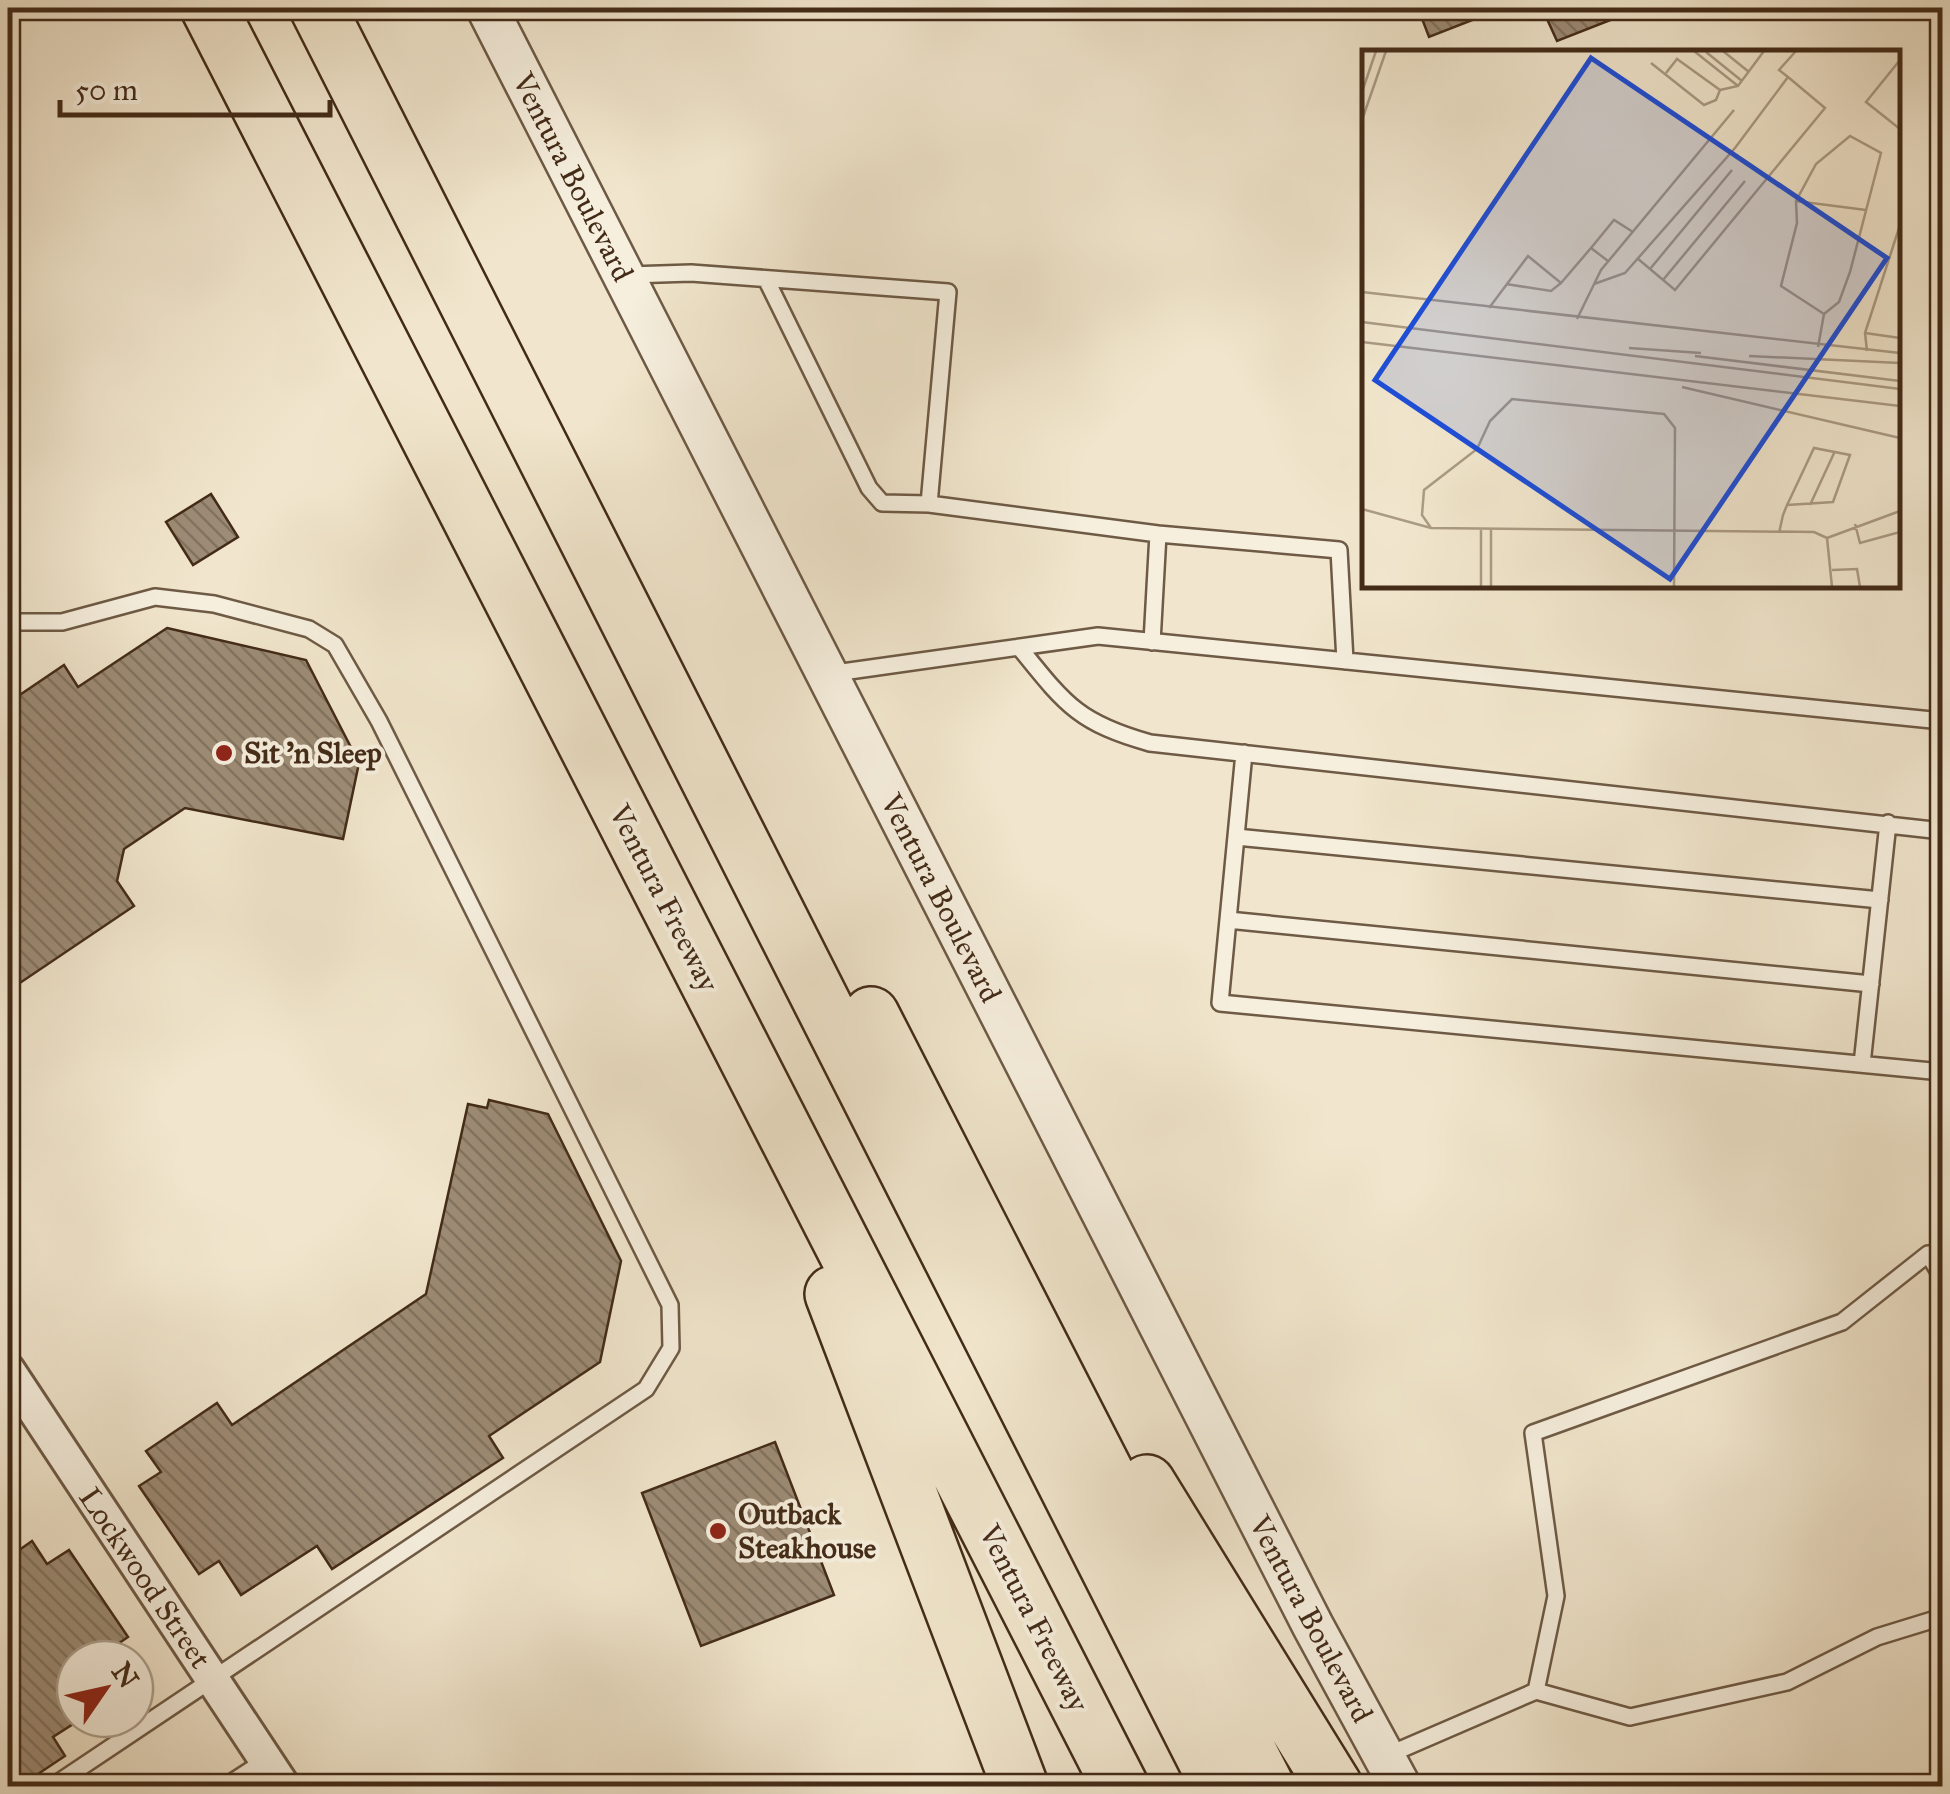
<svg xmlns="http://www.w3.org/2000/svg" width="1950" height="1794" viewBox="0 0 1950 1794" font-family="'IM FELL Great Primer',serif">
  <defs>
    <pattern id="building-back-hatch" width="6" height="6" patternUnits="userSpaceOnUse" patternTransform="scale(2.5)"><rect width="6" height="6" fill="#9d8c76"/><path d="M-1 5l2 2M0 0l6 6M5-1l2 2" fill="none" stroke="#827360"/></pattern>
  </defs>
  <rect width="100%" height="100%" fill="#f1e6cd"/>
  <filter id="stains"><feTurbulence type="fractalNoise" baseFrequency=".002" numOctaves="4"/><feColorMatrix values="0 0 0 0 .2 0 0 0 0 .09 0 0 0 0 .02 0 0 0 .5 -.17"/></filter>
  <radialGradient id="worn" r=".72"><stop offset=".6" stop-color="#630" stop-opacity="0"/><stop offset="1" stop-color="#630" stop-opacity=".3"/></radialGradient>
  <path fill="url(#building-back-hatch)" stroke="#432b18" stroke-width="2.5" d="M1418,8H1503L1429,37Z
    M1542,8H1641L1557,41Z
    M211,494L238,537L193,565L166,522Z
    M167,628L306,660L359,763L343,839L185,808L124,849L117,881L134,906L8,991V703L64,665L78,687Z
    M489,1100L548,1114L621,1261L600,1362L489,1436L503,1458L332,1569L317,1546L241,1595L219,1561L199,1574L139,1486L161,1472L146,1451L217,1403L232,1425L426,1294L468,1104L487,1108Z
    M775,1442L834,1595L701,1646L642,1493Z
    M32,1541L47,1564L69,1550L128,1637L112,1648L119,1659H75V1719H81L53,1737L65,1756L20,1786H8V1558Z"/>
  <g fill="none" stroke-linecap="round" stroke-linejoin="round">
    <defs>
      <path id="service" d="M629,275L691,273L948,292L929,504L1158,534L1152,642
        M766,279L869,488L882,503L929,504
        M1158,534L1339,550L1345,661
        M8,622H62L155,597L214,604L309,629L335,645L379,721L670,1305L671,1348L646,1389L53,1786
        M1019,647C1065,704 1078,723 1150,743L1942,831
        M828,674L1098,636L1942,721
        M1244,753L1220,1003L1942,1072
        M1236,837L1880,900
        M1228,920L1871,984
        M1862,1064L1888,823
        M1928,1254L1942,1277
        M1536,1691L1556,1596L1533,1433L1842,1322L1928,1254L1942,1253
        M1388,1755L1536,1691L1630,1717L1787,1682L1877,1637L1942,1617
        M226,1786L266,1760"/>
      <path id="minor" d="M8,1370L283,1786"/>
      <path id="tertiary" d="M487,8L1313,1626L1400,1786"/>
      <path id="motorway" d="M209,8L1120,1786
        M318,8L1219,1786
        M871,1015L1266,1786
        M833,1294L1020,1786
        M1147,1483L1334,1786"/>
    </defs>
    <use href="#service" stroke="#6e5a45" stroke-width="20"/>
    <use href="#minor" stroke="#6e5a45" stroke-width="38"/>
    <use href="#tertiary" stroke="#6e5a45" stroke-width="45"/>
    <use href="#motorway" stroke="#432b18" stroke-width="60"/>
    <use href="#service" stroke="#f6efde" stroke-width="15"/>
    <use href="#minor" stroke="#f6efde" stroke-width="32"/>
    <use href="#tertiary" stroke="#f6efde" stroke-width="40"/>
    <use href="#motorway" stroke="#f1e6cd" stroke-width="55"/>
  </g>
  <g fill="#8f2418" stroke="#f6efde" stroke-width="4">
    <circle cx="224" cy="753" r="10"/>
    <circle cx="718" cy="1531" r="10"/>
  </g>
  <g text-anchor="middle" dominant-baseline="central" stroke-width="8" stroke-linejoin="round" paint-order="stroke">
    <g font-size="30" fill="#432b18" stroke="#f6efde">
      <text transform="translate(573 177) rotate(63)">Ventura Boulevard</text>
      <text transform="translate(664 898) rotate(63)">Ventura Freeway</text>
      <text transform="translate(941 898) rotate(63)">Ventura Boulevard</text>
      <text transform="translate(145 1578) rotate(56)">Lockwood Street</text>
      <text transform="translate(1034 1618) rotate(63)">Ventura Freeway</text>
      <text transform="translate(1311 1619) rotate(62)">Ventura Boulevard</text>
    </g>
    <g font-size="30" font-weight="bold" fill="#432b18" stroke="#f6efde" text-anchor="start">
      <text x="244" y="753">Sit 'n Sleep</text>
      <text x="738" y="1514">Outback<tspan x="738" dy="34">Steakhouse</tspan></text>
    </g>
  </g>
  <g transform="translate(1362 50)">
    <rect width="538" height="538" fill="#f1e6cd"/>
    <path fill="none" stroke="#ab9b85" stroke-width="2.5" d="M332,1L376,36M361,1L387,22M344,2L380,31M538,10L504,52L538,79M289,13L342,55L354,50L358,40L315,9L304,23M358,40L376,36L402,1M0,42L14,1M0,70L24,1M434,151L504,160M229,198L252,170L271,182M275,208L313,240L463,58L426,27M288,219L370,120M301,230L383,131M144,234L189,241L199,233M232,234L263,223L373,98L426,27L417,20L434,1M0,242L538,303M127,258L166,206L199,233L229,198L246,211M215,269L239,220L372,60M0,272L538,339M503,283L538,288M0,292L538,356M456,297L462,264L477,252L488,222L519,103L488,86L454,114L434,151L435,173L419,236L462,264M267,298L339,303M505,301L503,283L538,175M333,306L538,331M387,306L538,313M320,337L538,388M448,455L473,401M0,459L69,478L452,482L465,488M493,474L498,493L538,482M69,478L60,465L62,440L115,399L128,371L150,349L302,364L313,378L312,537M417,483L421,465L425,455L427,451L452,398L488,405L471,452L425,455M465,488L538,461M465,488L470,537M470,520L495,519L498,537M119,537V480M129,537V480"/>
    <path fill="#1d4ed8" fill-opacity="0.15" stroke="#1d4ed8" stroke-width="5" d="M229,8L525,208L308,529L13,330Z"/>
    <rect width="538" height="538" fill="none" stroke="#432b18" stroke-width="5"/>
  </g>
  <rect width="1950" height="1794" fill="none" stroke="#f1e6cd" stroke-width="40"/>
  <rect x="10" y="10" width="1930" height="1774" fill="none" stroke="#432b18" stroke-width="5"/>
  <rect x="20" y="20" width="1910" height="1754" fill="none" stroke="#432b18" stroke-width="2.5"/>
  <g transform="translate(105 1689) rotate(56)"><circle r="48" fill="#f6efde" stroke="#aea18f" stroke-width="2.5"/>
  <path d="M0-8L18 38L0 25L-18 38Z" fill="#8f2418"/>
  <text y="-15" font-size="28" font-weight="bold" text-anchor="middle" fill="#432b18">N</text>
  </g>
  <path d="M60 100v15h270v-15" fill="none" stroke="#432b18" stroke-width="5"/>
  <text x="75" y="100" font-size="30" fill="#432b18" stroke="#f6efde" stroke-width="8" paint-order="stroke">50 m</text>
  <rect width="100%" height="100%" filter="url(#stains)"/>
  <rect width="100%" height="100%" fill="url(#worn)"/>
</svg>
